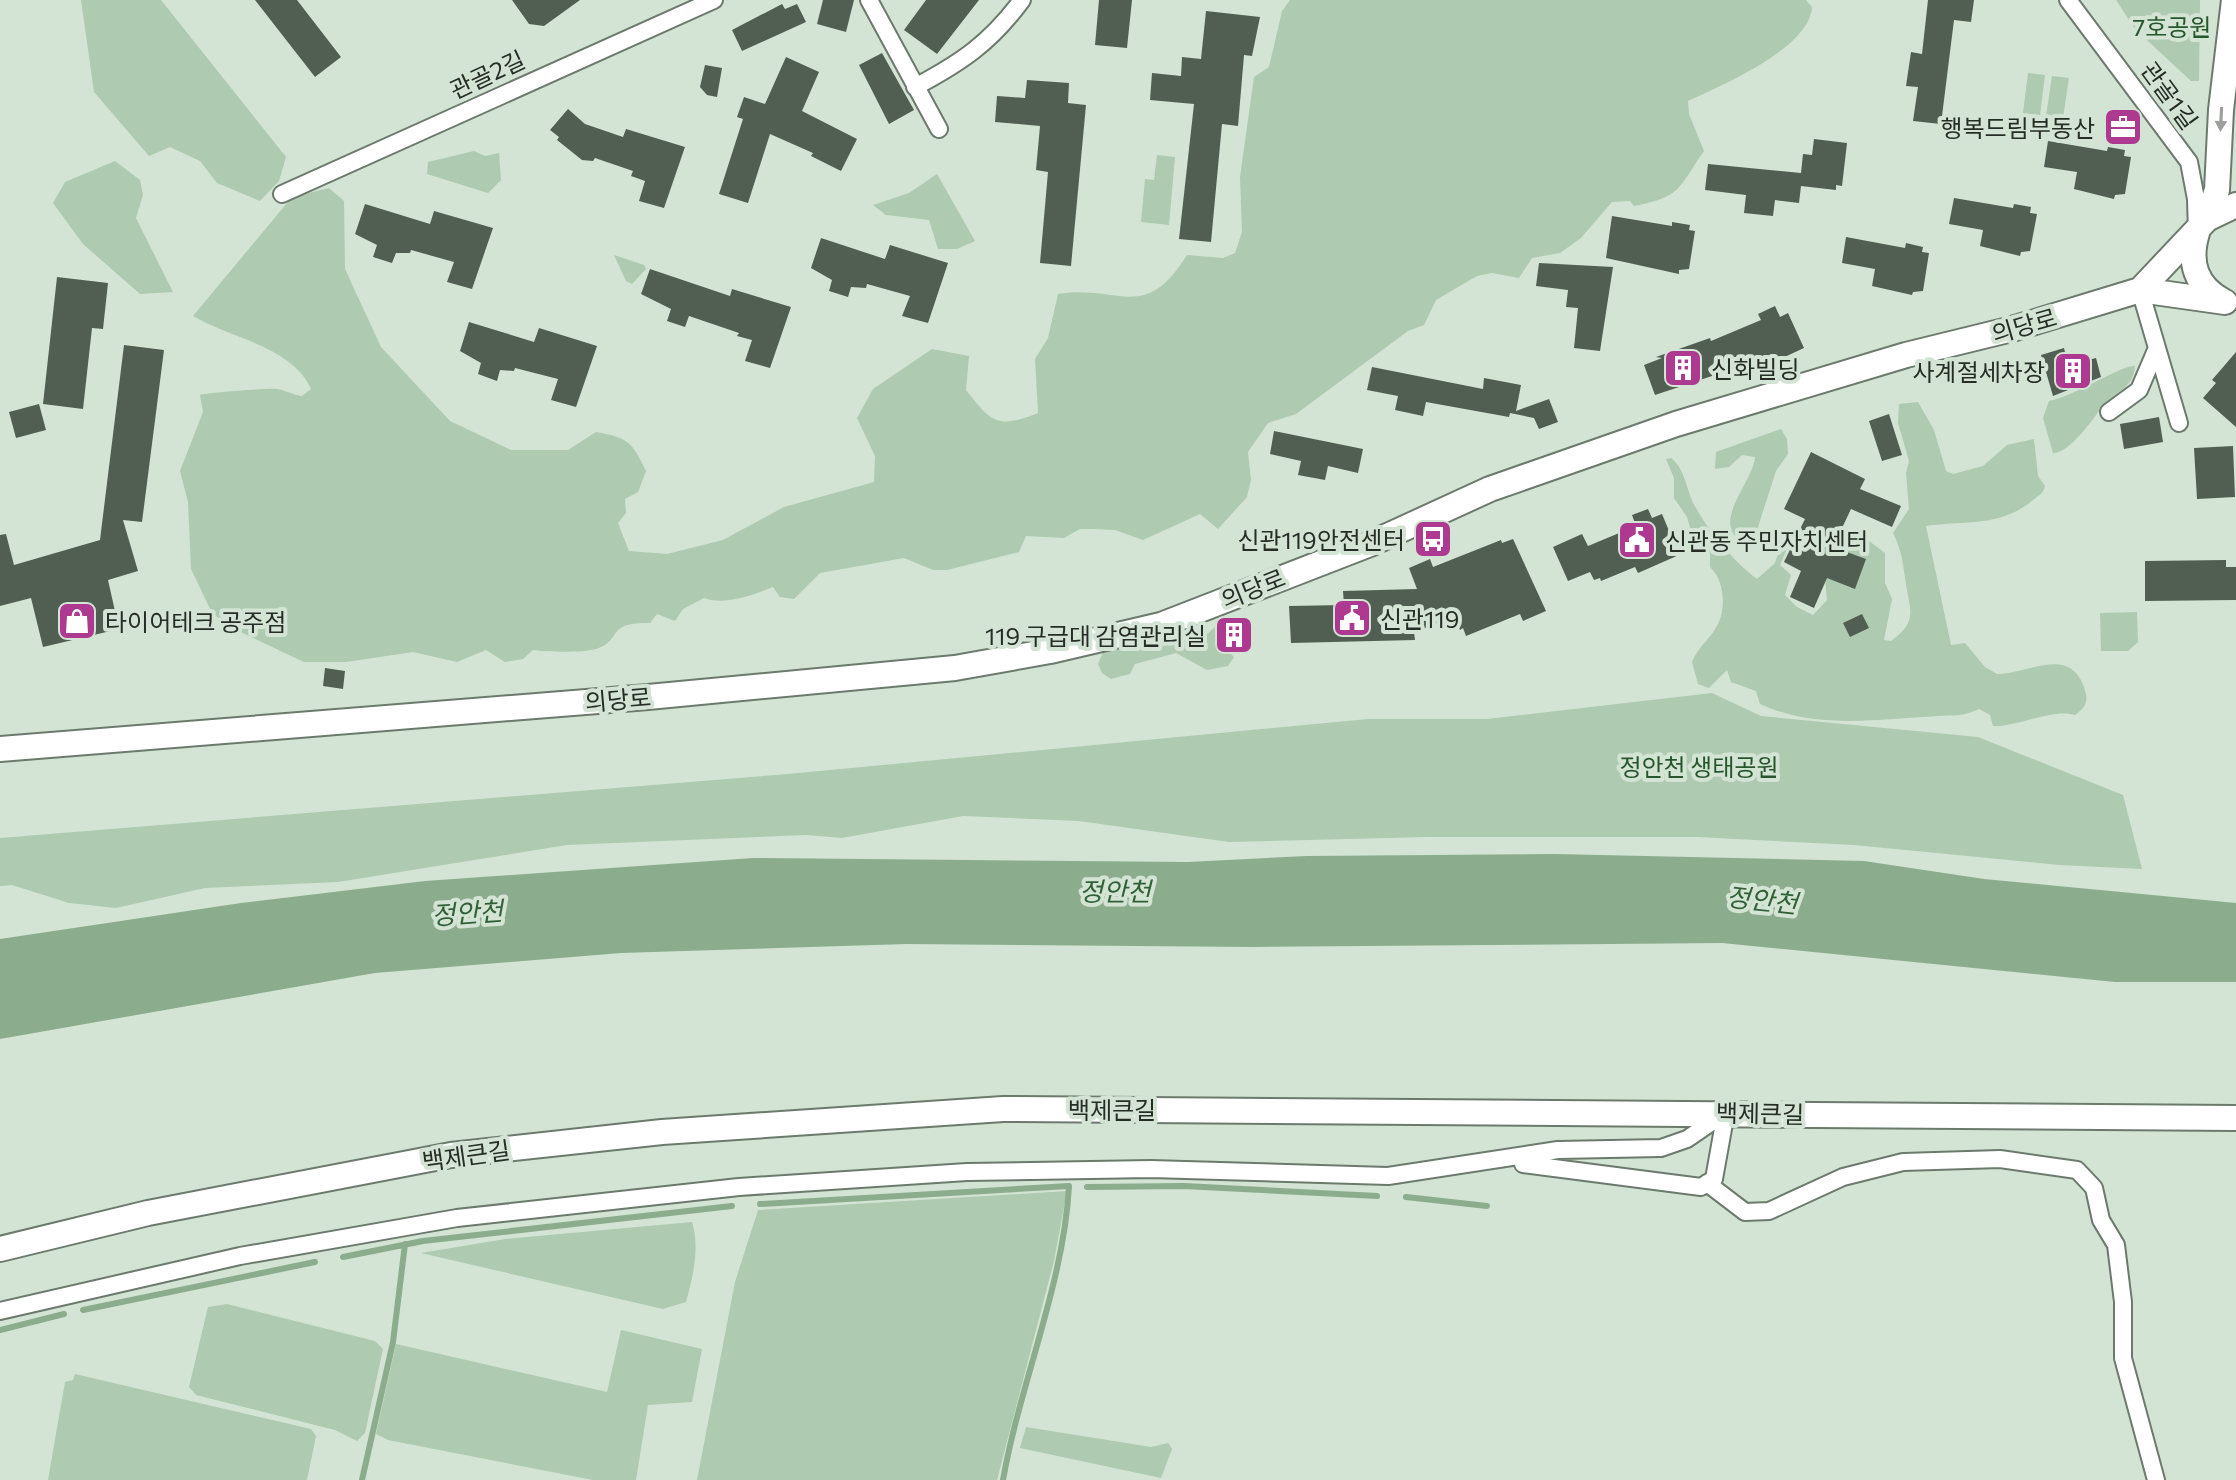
<svg xmlns="http://www.w3.org/2000/svg" width="2236" height="1480" viewBox="0 0 2236 1480" font-family="Commissioner,'Noto Sans KR',sans-serif">
  <rect width="100%" height="100%" fill="#d3e4d4"/>
  <path fill="#aecab0" d="M81,0H161L286,157L279,181L260,201L217,183L200,161L170,147L149,156L94,92Z
    M1290,0H1806L1812,7C1810,48 1722,85 1688,101L1689,114L1704,151C1678,188 1682,197 1634,206L1630,201L1612,202L1581,238L1560,253L1532,258L1519,278L1492,273L1477,276L1436,300L1424,325L1408,331L1296,414L1268,423L1248,452L1251,480L1247,497L1218,529L1200,514L1143,540L1115,530L1093,529H1080L1064,538L1026,536L1019,552L947,570H933L904,558L820,573L794,599L780,597L773,587C753,595 725,606 704,598L683,609L675,621L657,614L650,623C604,622 624,640 596,649C581,653 549,652 533,650L523,659L505,662L486,650L457,662L413,652L346,662H304L234,629L212,613L191,569L188,502L180,471L203,412L200,395C205,393 268,388 277,389C285,390 293,395 302,396L311,389C293,347 230,338 193,316L292,197L329,188L344,201L345,269L381,347L450,421L511,450H568L596,432C629,438 632,442 646,471L638,492L625,499L626,513L618,523L629,551L667,554L723,540L784,507L874,482L875,456L857,418L873,389L932,349L969,356L966,390C992,423 997,429 1038,413L1035,359L1048,338L1058,294C1120,284 1144,324 1187,255L1223,258L1235,253L1242,232L1240,177L1254,77L1269,67L1282,11Z
    M2116,0H2200L2199,81H2191L2135,29Z
    M2028,73L2045,75L2040,115L2023,113Z
    M2052,76L2069,78L2063,118L2046,116Z
    M474,151L485,156L499,153L501,180L488,193L427,174L428,162Z
    M1157,155L1175,157L1169,225L1141,222L1145,179L1154,180Z
    M115,161L140,180L143,195L136,218L173,292L140,294L83,244L53,203L65,182Z
    M937,174L975,241L957,249H938L929,220L886,215L873,205L909,193Z
    M614,255L644,265L646,269L632,284L626,281Z
    M2135,366C2134,389 2112,393 2101,408C2092,421 2068,454 2053,453L2043,418L2049,401C2075,396 2121,365 2135,366Z
    M1918,402L1934,430L1946,471L1953,474L1983,466L2007,445L2034,439L2038,476L2045,486C2043,494 2039,495 2033,500C2000,528 1964,520 1926,526L1951,645L1965,643L1985,667L1997,674C2028,675 2073,641 2086,694C2088,704 2083,709 2075,715C2052,708 2018,727 1993,726L1990,715L1979,709C1963,717 1953,715 1937,716C1878,719 1816,730 1760,704L1756,691L1731,682L1727,670L1709,688L1698,684L1692,662C1698,647 1710,639 1717,626C1727,608 1724,580 1710,567V553L1691,531L1687,517L1674,498V478L1666,459L1671,458C1686,469 1686,492 1696,508C1710,533 1734,562 1757,579L1775,563L1785,532L1790,531L1793,535L1780,565L1791,575L1785,595L1797,607L1813,615L1827,600L1825,577L1847,531L1865,538L1885,553V583L1892,599L1884,640L1891,641C1918,622 1910,611 1906,584C1903,564 1902,551 1893,533L1909,509L1906,473L1909,461L1898,423L1899,404Z
    M1781,429L1787,439L1788,454L1776,471L1756,533L1745,537L1734,535C1719,514 1753,480 1755,457L1742,455L1729,467L1715,469L1716,452Z
    M2137,612L2138,642L2128,651H2101L2100,613Z
    M1218,624L1224,631L1225,648L1234,657L1228,666L1207,670L1176,653L1135,664L1130,674L1111,679L1102,673L1098,664L1105,648L1116,645L1130,650L1179,631L1205,636Z
    M1712,693L1761,716L1978,737L2123,795L2142,869L2059,865L1854,845L1697,837H1427L1229,842L1079,821L963,816L842,838L806,835L567,845L338,882L205,888L116,908L69,903L12,885L0,886V838L788,774L1368,719H1487Z
    M1067,1191L1054,1261L997,1480H697L735,1282L758,1210Z
    M692,1222C700,1247 693,1277 686,1302L663,1309L421,1253L505,1239Z
    M227,1304L375,1341L383,1349L365,1433L357,1441L335,1430L196,1395L189,1387L208,1307Z
    M621,1330L702,1349L692,1402L648,1405L636,1480H593L388,1440L376,1434L396,1344L607,1392Z
    M75,1374L311,1429L316,1436L307,1480H48L65,1382L73,1380Z
    M1026,1427L1151,1447L1168,1443L1172,1449L1161,1478L1020,1448Z"/>
  <path fill="#8cac8e" d="M1555,854L1864,861L1984,879L2236,903V982H2115L1722,943L1252,947L907,944L621,953L375,973L0,1039V939L241,903L425,881L753,858L1188,862L1307,856Z"/>
  <g fill="none" stroke-linecap="round" stroke-linejoin="round">
    <path stroke="#8cac8e" stroke-width="6" d="M1087,1187L1184,1186L1377,1196
      M1406,1197L1487,1206
      M760,1204L1069,1186C1064,1283 1020,1383 1003,1480
      M343,1257L423,1241L732,1206
      M83,1310L315,1262
      M0,1330L64,1314
      M362,1480L393,1342L405,1244"/>
  </g>
  <path fill="#505f51" d="M255,0H297L341,57L315,77Z
    M512,0H580L544,26L529,24Z
    M823,0H854L846,32L817,24Z
    M926,0H979L937,54L904,30Z
    M1099,0H1132L1127,48L1095,45Z
    M1928,0H1974L1971,22L1954,20L1941,124L1913,121L1918,87L1906,86L1911,52L1922,54Z
    M782,4L785,9L797,4L806,22L742,51L732,30Z
    M1206,11L1260,17L1252,56L1244,55L1238,126L1222,124L1211,242L1179,239L1194,104L1150,100L1152,73L1181,76L1182,57L1201,59Z
    M882,53L914,110L889,124L859,65Z
    M786,57L819,72L802,111L857,139L841,171L811,156L813,153L770,134L748,203L719,194L743,119L737,117L744,97L765,104Z
    M705,65L722,68L717,97L707,95L700,87Z
    M1027,80L1069,83L1068,103L1086,105L1071,266L1040,263L1048,172L1036,170L1040,126L995,122L997,96L1025,98Z
    M568,109L585,124L623,137L626,129L685,147L664,208L639,201L645,181L631,176L633,171L595,158L593,161L582,160L557,140L559,137L550,130Z
    M1814,139L1847,143L1842,186L1836,185V190L1801,186L1799,203L1775,200L1773,216L1744,213L1746,195L1705,190L1708,164L1801,173L1803,154L1812,155Z
    M2048,141L2107,151L2108,147L2125,150L2124,156L2131,157L2125,194L2115,195L2114,199L2074,189L2077,172L2044,167Z
    M1954,198L2013,208L2014,204L2031,207L2030,213L2037,214L2030,251L2021,252L2020,256L1980,246L1983,230L1949,224Z
    M365,204L430,224L434,211L493,228L472,289L447,282L454,262L411,250L410,253H396L392,263L373,257L377,245L355,234Z
    M1612,216L1672,226V222L1690,225L1689,230L1695,231L1689,269L1679,270V274L1606,258Z
    M1846,237L1905,248L1906,243L1923,247L1922,252L1929,253L1923,291L1913,292L1912,295L1872,286L1875,269L1842,263Z
    M821,238L885,259L890,245L948,263L928,323L902,316L910,296L867,284L866,288L851,287L848,297L829,291L832,280L811,268Z
    M1539,263L1613,267L1600,351L1574,348L1578,308L1566,307L1568,290L1536,286Z
    M650,269L730,296L732,289L791,307L770,368L745,361L752,340L737,336L739,333L689,316L685,327L667,321L671,309L641,294Z
    M57,277L108,283L103,329L92,328L83,409L43,404Z
    M1775,306L1780,317L1788,313L1804,348L1752,372L1748,364L1655,395L1644,365L1662,358L1656,357L1710,338L1711,341L1761,320L1758,314Z
    M469,322L534,342L539,328L597,346L576,407L551,400L558,379L515,368L514,371L500,370L497,381L478,374L481,363L460,351Z
    M124,345L164,350L142,522L123,520L138,571L108,580L119,629L43,647L31,598L0,606V535L6,534L14,565L100,540Z
    M2064,348L2068,365L2096,358L2101,377L2053,396L2041,355Z
    M2236,352V427L2203,398L2216,383L2212,380Z
    M1372,367L1483,389L1484,378L1521,385L1516,411L1549,399L1558,422L1539,429L1534,418L1510,413L1509,417L1426,402L1423,416L1395,410L1398,396L1367,390Z
    M39,404L46,430L16,438L9,412Z
    M1889,414L1902,455L1882,461L1869,421Z
    M2159,417L2163,442L2124,449L2120,424Z
    M1274,431L1363,449L1358,473L1328,466L1325,480L1298,475L1301,461L1270,454Z
    M2233,446L2235,497L2197,499L2194,448Z
    M1811,452L1865,479L1860,489L1901,506L1892,527L1851,509L1833,547L1866,559L1855,589L1827,578L1814,608L1790,597L1801,571L1784,562L1805,519L1784,509Z
    M1648,509L1652,518L1662,514L1679,555L1638,573L1635,567L1601,581L1600,578L1594,580L1590,572L1568,581L1553,547L1582,534L1588,546L1636,526L1632,515Z
    M1513,539L1546,611L1523,621L1520,614L1466,636L1463,628L1460,630L1457,624L1452,626L1449,619L1414,632L1415,640L1291,643L1289,606L1344,605L1343,591L1417,589L1409,568L1430,559L1433,567L1501,540L1502,543Z
    M2226,560V567H2236V600L2145,601V561Z
    M1862,614L1869,628L1850,637L1843,623Z
    M325,668L345,671L343,689L323,686Z"/>
  <g fill="none" stroke-linecap="round" stroke-linejoin="round">
    <defs>
      <path id="street" d="M869,0L939,129
        M2068,0L2189,162L2196,199L2197,233
        M915,87C962,62 990,43 1022,0
        M282,194L714,0
        M2140,290L2179,423
        M2109,412L2139,390L2157,348
        M1523,1164L1701,1187L1714,1179L1726,1112
        M1707,1183L1745,1212L1769,1211L1843,1177L1903,1162L2000,1159L2077,1170L2094,1188L2101,1220L2116,1245L2123,1302V1358L2156,1480
        M0,1311L240,1256L457,1218L739,1187L967,1172L1151,1169L1388,1176L1558,1150L1661,1148L1687,1139L1722,1115"/>
      <path id="secondary" d="M2207,219L2217,190L2221,110L2234,0
        M2197,233C2188,263 2196,286 2223,301
        M2140,290L2207,219L2236,205
        M0,749L648,697L955,668L1050,651L1161,625L1370,544L1490,489L1676,424L1906,355L2012,329L2140,290L2225,302
        M0,1249L148,1213L451,1155L662,1132L1003,1109L2236,1118"/>
    </defs>
    <use href="#street" stroke="#6b7a6c" stroke-width="20"/>
    <use href="#secondary" stroke="#6b7a6c" stroke-width="28"/>
    <use href="#street" stroke="#fff" stroke-width="16"/>
    <use href="#secondary" stroke="#fff" stroke-width="24"/>
  </g>
  <defs><path id="oneway-solid" d="M-6-.8H1V-3.2L6.5 0L1 3.2V.8H-6Z" transform="scale(2)"/></defs>
  <use fill="#9da09d" href="#oneway-solid" transform="translate(2221 119) rotate(93)"/>
  <defs>
    <symbol id="office-square" viewBox="-11 -11 22 22"><rect x="-9" y="-9" width="18" height="18" rx="4" fill="#ae3991" stroke="#d3e4d4"/><path d="M-6-3h4V-5.5h4V-3h4V5H-6ZM-1-4.5V-3h2v-1.5ZM-6 0V1H6V0Z" fill="#fff"/></symbol>
    <symbol id="building-square" viewBox="-11 -11 22 22"><rect x="-9" y="-9" width="18" height="18" rx="4" fill="#ae3991" stroke="#d3e4d4"/><path d="M-4-6H4V6H1V3H-1V6H-4ZM-2.5-4.3h1.7v1.8h-1.7ZM.8-4.3h1.7v1.8H.8ZM-2.5-1h1.7V.8h-1.7ZM.8-1h1.7V.8H.8Z" fill="#fff"/></symbol>
    <symbol id="bus-square" viewBox="-11 -11 22 22"><rect x="-9" y="-9" width="18" height="18" rx="4" fill="#ae3991" stroke="#d3e4d4"/><path d="M-5-6H5V4H4V6H2V4H-2V6H-4V4H-5ZM-3.5-4V0h7V-4ZM-3.5 1.2v1.5H-2V1.2ZM2 1.2v1.5H3.5V1.2Z" fill="#fff"/></symbol>
    <symbol id="civic-square" viewBox="-11 -11 22 22"><rect x="-9" y="-9" width="18" height="18" rx="4" fill="#ae3991" stroke="#d3e4d4"/><path d="M-.6-6.5H3V-4.5H.6V-3L4-1V1h2V6H-6V1h2V-1L-.6-3ZM-1.2 2.5V6h2.4V2.5Z" fill="#fff"/></symbol>
    <symbol id="shop-square" viewBox="-11 -11 22 22"><rect x="-9" y="-9" width="18" height="18" rx="4" fill="#ae3991" stroke="#d3e4d4"/><path d="M-5-2.5h2.3a2.7 3.5 0 0 1 5.4 0H5L5.5 6h-11ZM-1.5-2.5h3a1.5 2.3 0 0 0-3 0Z" fill="#fff"/></symbol>
  </defs>
  <g fill-rule="evenodd">
    <use href="#office-square" x="2101" y="105" width="44" height="44"/>
    <use href="#building-square" x="1661" y="346" width="44" height="44"/>
    <use href="#building-square" x="2051" y="349" width="44" height="44"/>
    <use href="#bus-square" x="1411" y="517" width="44" height="44"/>
    <use href="#civic-square" x="1615" y="518" width="44" height="44"/>
    <use href="#civic-square" x="1330" y="596" width="44" height="44"/>
    <use href="#shop-square" x="55" y="599" width="44" height="44"/>
    <use href="#building-square" x="1212" y="613" width="44" height="44"/>
  </g>
  <g text-anchor="middle" dominant-baseline="central" stroke-width="8" stroke-linejoin="round" paint-order="stroke">
    <g font-size="24" fill="#26562c" stroke="#d3e4d4">
      <text x="2172" y="26">7호공원</text>
      <text x="1699" y="766">정안천 생태공원</text>
    </g>
    <g font-size="24" fill="#262c26" stroke="#d3e4d4">
      <text transform="translate(487 74) rotate(-25)">관골2길</text>
      <text transform="translate(2170 95) rotate(54)">관골1길</text>
      <text transform="translate(2024 325) rotate(-16)">의당로</text>
      <text transform="translate(1253 588) rotate(-22)">의당로</text>
      <text transform="translate(618 699) rotate(-5)">의당로</text>
      <text x="1112" y="1109">백제큰길</text>
      <text transform="translate(1760 1113) rotate(1)">백제큰길</text>
      <text transform="translate(466 1155) rotate(-8)">백제큰길</text>
    </g>
    <g font-size="24" fill="#262c26" stroke="#d3e4d4" text-anchor="end">
      <text x="2095" y="127">행복드림부동산</text>
      <text x="1711" y="368" text-anchor="start">신화빌딩</text>
      <text x="2045" y="371">사계절세차장</text>
      <text x="1405" y="539">신관119안전센터</text>
      <text x="1665" y="540" text-anchor="start">신관동 주민자치센터</text>
      <text x="1380" y="618" text-anchor="start">신관119</text>
      <text x="105" y="621" text-anchor="start">타이어테크 공주점</text>
      <text x="1206" y="635">119 구급대 감염관리실</text>
    </g>
    <g font-size="26" font-style="italic" fill="#306036" stroke="#d3e4d4">
      <text x="1115" y="890">정안천</text>
      <text transform="translate(1762 899) rotate(6)">정안천</text>
      <text transform="translate(467 912) rotate(-4)">정안천</text>
    </g>
  </g>
</svg>
